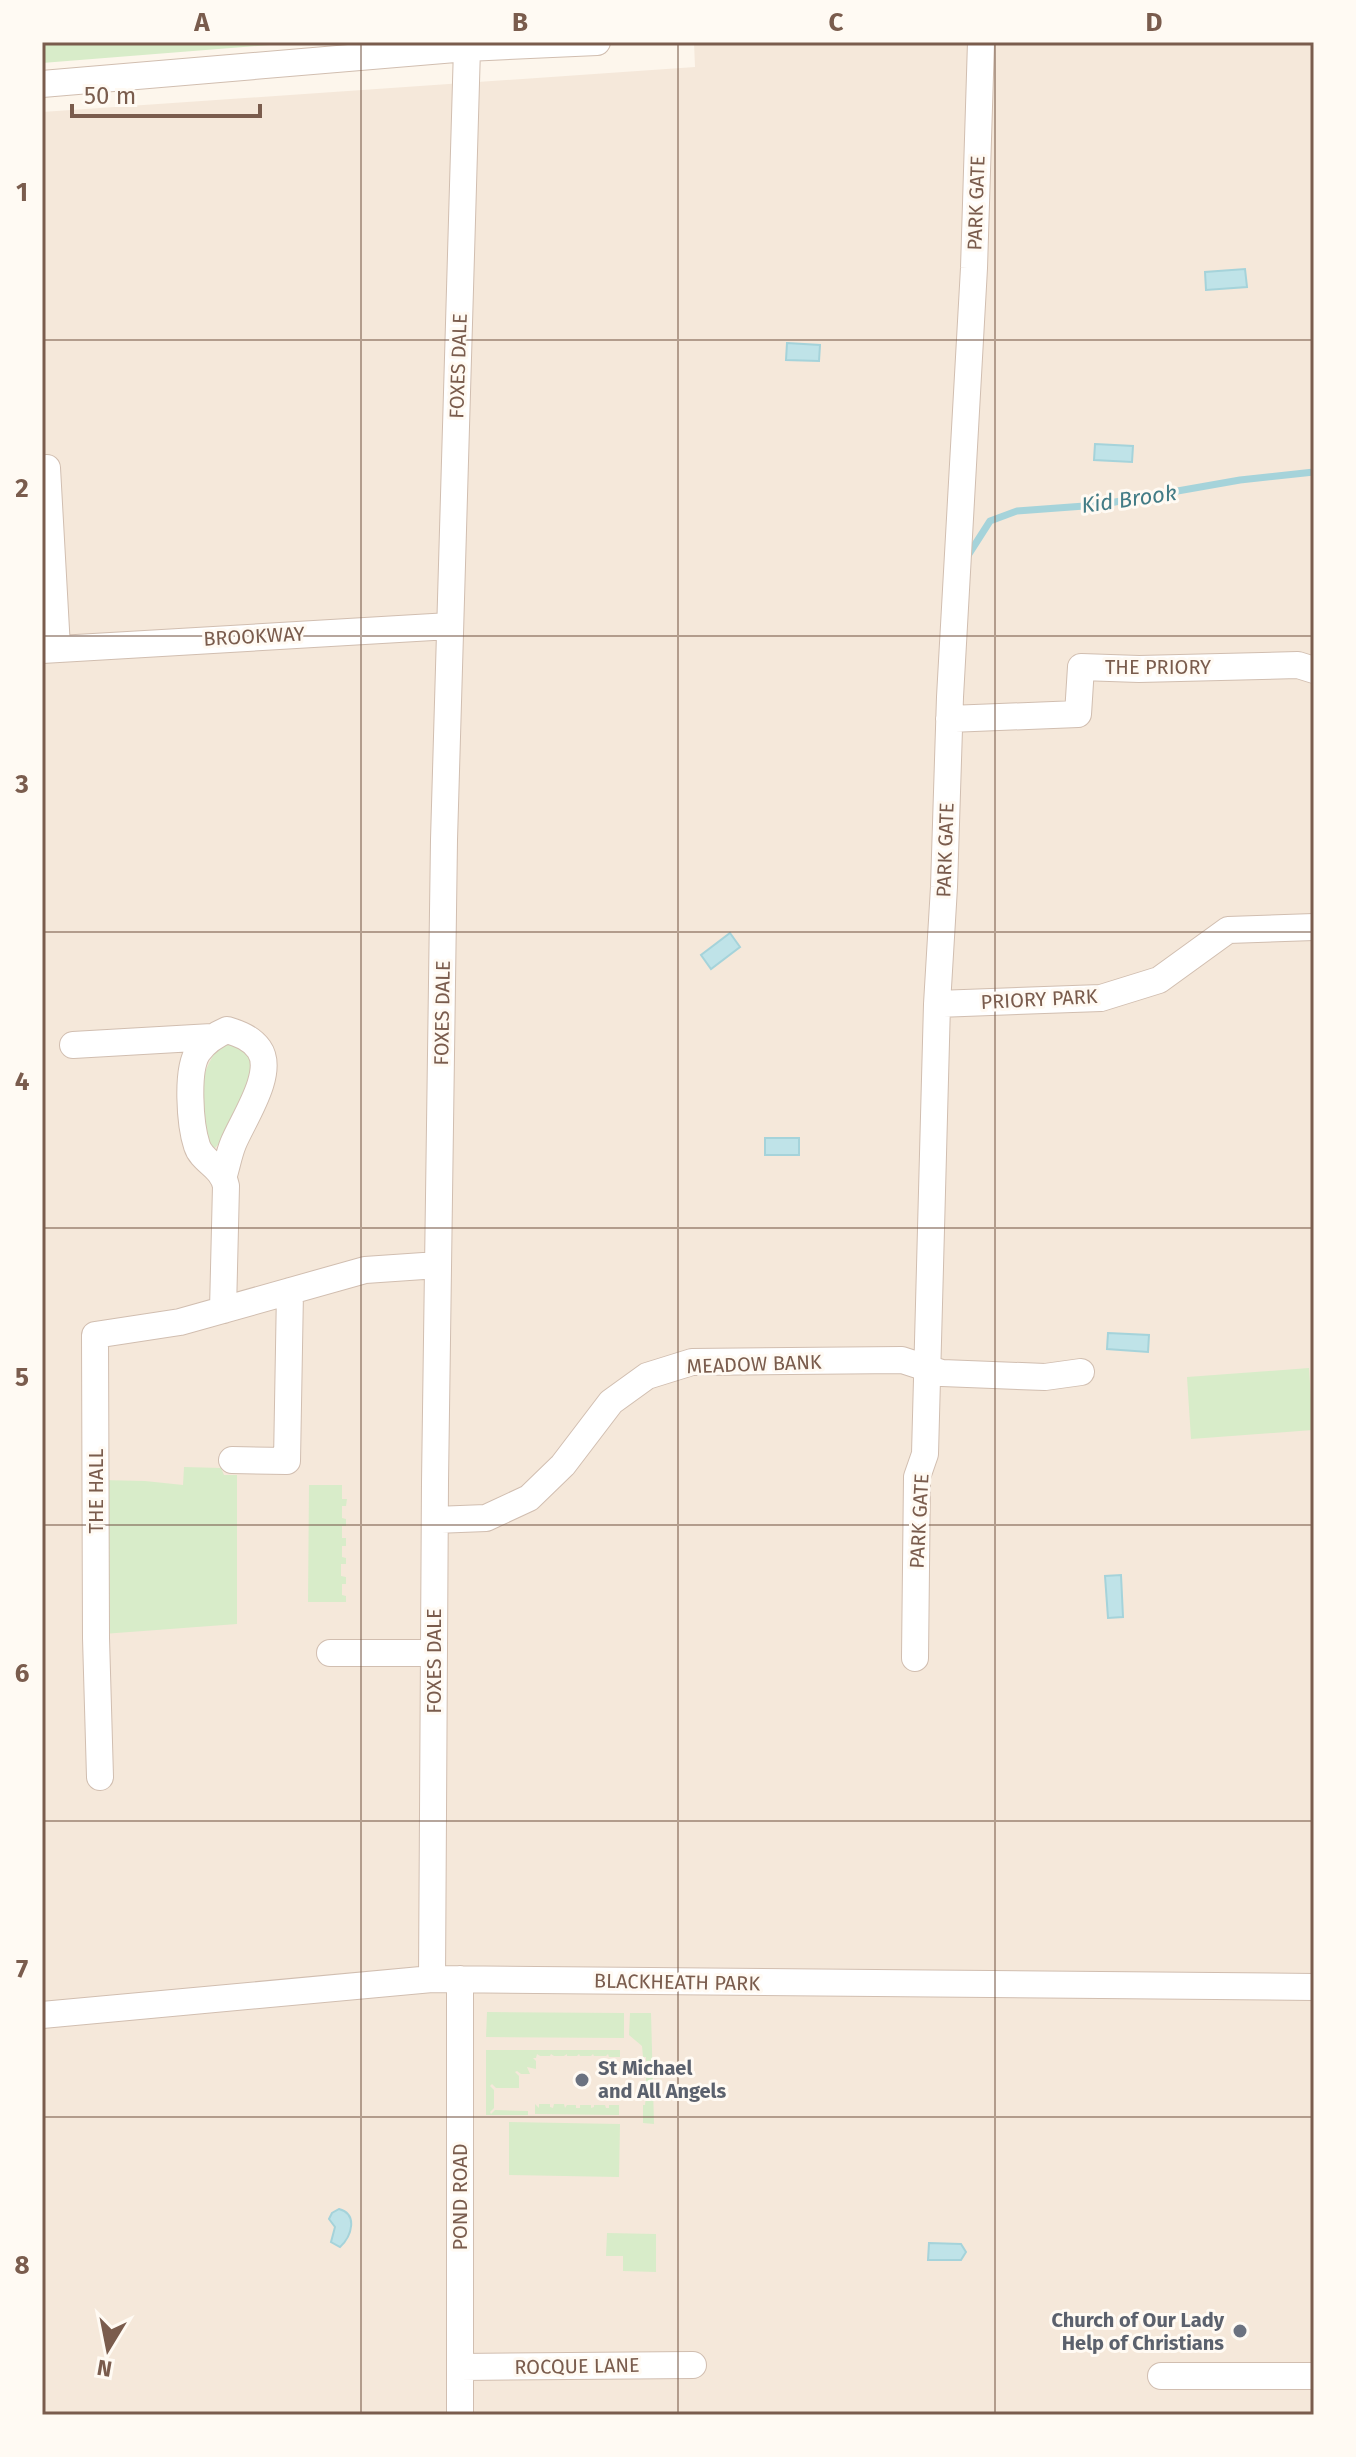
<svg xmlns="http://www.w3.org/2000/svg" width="1356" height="2457" viewBox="0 0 1356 2457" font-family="'Fira Sans',sans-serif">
  <rect width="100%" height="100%" fill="#fdf6ec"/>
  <path fill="#f5e8da" d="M694,42H1314V2415H42V112L695,67Z"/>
  <path fill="#d8ecc9" d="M42,42H308L42,63Z
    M233,1043L245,1050L252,1059L254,1072L226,1136L213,1150L208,1147C203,1105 192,1079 222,1044Z
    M1309,1368L1313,1430L1191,1439L1187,1377Z
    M184,1467L221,1468L224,1475H237V1624L103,1634L101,1480L145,1481L183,1485Z
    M309,1485H342V1499H347L346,1506H342V1518L346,1519V1526H342V1538H346V1546H342V1557L346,1558V1564H341V1576L346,1577V1584H342V1595L346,1596V1602H308Z
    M487,2012L624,2013V2038L486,2037Z
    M630,2013H651L654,2124L643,2123V2105H645L646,2097L648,2096V2093H646V2071H648L649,2068H646V2057H643L642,2046L629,2035Z
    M486,2050H620V2057H609L608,2054L606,2056H594L593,2054L591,2056H580L579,2054L577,2056H567V2054L564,2056H554L551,2054L550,2056H540L537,2054L536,2058H533L536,2061V2069L527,2067L530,2074H521L517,2071L515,2072L519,2076V2088H496L492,2084L490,2086L494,2090V2108L490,2112L491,2114L495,2110L528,2111V2115H486Z
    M535,2104L539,2108V2104H550V2107L553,2108L554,2104H564L565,2108L567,2105H576V2108H580V2105H591V2108L594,2107V2105H605L606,2108H609V2105H619V2115L535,2114Z
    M509,2122L620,2124L619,2177L509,2175Z
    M607,2233L656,2234V2272L623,2271V2256H606Z"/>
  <path fill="#bfe3e8" stroke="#a5d3da" stroke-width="2" d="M1245,269L1247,287L1206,290L1205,272Z
    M787,343L820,345L819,361L786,360Z
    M1095,444L1133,446L1132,462L1094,460Z
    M730,933L740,947L711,969L701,955Z
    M765,1138H799V1155H765Z
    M1108,1333L1149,1335L1148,1352L1107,1349Z
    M1121,1575L1123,1617L1108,1618L1105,1576Z
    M339,2209C358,2214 352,2236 340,2247L331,2242L335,2227L329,2219L332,2213Z
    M929,2243L961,2244L966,2252L961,2260H928Z"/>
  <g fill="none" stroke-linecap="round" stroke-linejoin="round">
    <path stroke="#a5d3da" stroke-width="7" d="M967,557L990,521L1017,511L1098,505L1240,480L1314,472"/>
    <defs>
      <path id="minor" d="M42,84L467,48L597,42
        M47,468L57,648
        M42,650L450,626
        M949,719L1078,714L1081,667L1139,669L1298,665L1314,670
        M937,1004L1101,998L1159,980L1228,930L1314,927
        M73,1045L212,1037
        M223,1310L226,1186C222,1166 202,1162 197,1146C190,1125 186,1070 198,1052C206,1041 215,1035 227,1030C240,1034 251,1038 259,1049C276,1073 242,1121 233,1144C229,1154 227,1165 224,1175
        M232,1460L287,1461L290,1291
        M435,1520L486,1518L529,1498L563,1465L611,1402L647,1376L692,1362L902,1360L942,1373L1045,1377L1081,1372
        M330,1653H434
        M915,1658L917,1477L925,1454L937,1004L944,887L950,697L974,268L981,42
        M100,1777L96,1638L95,1335L180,1322L365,1270L438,1265
        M432,1979L435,1482L444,840L467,48
        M460,1979V2415
        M42,2015L432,1979L1314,1987
        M460,2367L693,2365
        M1161,2376H1314"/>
    </defs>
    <use href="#minor" stroke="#d1beb0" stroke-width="28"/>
    <use href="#minor" stroke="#fff" stroke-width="26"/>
  </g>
  <path fill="none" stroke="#7a5c4d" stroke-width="2" stroke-opacity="0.55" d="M361,42V2415M678,42V2415M995,42V2415M42,340H1314M42,636H1314M42,932H1314M42,1228H1314M42,1525H1314M42,1821H1314M42,2117H1314"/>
  <g fill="#6b7280" stroke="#fffaf3" stroke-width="3">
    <circle cx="582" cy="2080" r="8"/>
    <circle cx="1240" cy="2331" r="8"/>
  </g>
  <g text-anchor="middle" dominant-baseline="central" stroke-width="6" stroke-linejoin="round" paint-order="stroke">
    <g font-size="20" fill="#7a5c4d" stroke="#fffaf3">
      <text transform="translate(976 203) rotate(-88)">PARK GATE</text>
      <text transform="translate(458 366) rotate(-88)">FOXES DALE</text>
      <text transform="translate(254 636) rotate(-3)">BROOKWAY</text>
      <text x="1158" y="667">THE PRIORY</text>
      <text transform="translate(945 850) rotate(-88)">PARK GATE</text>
      <text transform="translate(1039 999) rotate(-3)">PRIORY PARK</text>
      <text transform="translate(442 1013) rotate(-89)">FOXES DALE</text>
      <text transform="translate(754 1364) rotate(-2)">MEADOW BANK</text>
      <text transform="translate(96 1491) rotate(-90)">THE HALL</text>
      <text transform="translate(919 1521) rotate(-87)">PARK GATE</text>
      <text transform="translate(434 1661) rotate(-90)">FOXES DALE</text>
      <text transform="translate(677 1982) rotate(1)">BLACKHEATH PARK</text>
      <text transform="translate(460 2197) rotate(-90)">POND ROAD</text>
      <text transform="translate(577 2366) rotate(-1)">ROCQUE LANE</text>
    </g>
    <g font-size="20" font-weight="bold" fill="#5b616d" stroke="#fffaf3" text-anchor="start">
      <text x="598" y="2068">St Michael<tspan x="598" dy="23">and All Angels</tspan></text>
      <text x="1224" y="2320" text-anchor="end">Church of Our Lady<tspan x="1224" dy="23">Help of Christians</tspan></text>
    </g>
    <g font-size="22" font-style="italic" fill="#437c86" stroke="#fffaf3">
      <text transform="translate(1129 499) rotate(-8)">Kid Brook</text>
    </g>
  </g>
  <rect width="1356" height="2457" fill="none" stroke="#fffaf3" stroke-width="88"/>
  <g transform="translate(108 2349) rotate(190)" stroke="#fffaf3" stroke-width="6" paint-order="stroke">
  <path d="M0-6L14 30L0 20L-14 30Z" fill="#7a5c4d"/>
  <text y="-12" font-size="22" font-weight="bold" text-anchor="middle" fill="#7a5c4d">N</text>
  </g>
  <path d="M72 104v12h188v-12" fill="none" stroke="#7a5c4d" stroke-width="4"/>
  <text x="84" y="104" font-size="24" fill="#7a5c4d" stroke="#fffaf3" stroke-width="6" paint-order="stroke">50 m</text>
  <rect x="44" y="44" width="1268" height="2369" fill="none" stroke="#7a5c4d" stroke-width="3"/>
  <g font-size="26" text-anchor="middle" font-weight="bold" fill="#7a5c4d">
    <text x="202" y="31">A</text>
    <text x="520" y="31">B</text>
    <text x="836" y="31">C</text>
    <text x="1154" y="31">D</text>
    <text x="22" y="201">1</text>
    <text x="22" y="497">2</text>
    <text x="22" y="793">3</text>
    <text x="22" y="1090">4</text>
    <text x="22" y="1386">5</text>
    <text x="22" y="1682">6</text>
    <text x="22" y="1978">7</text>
    <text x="22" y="2274">8</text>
  </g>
</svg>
